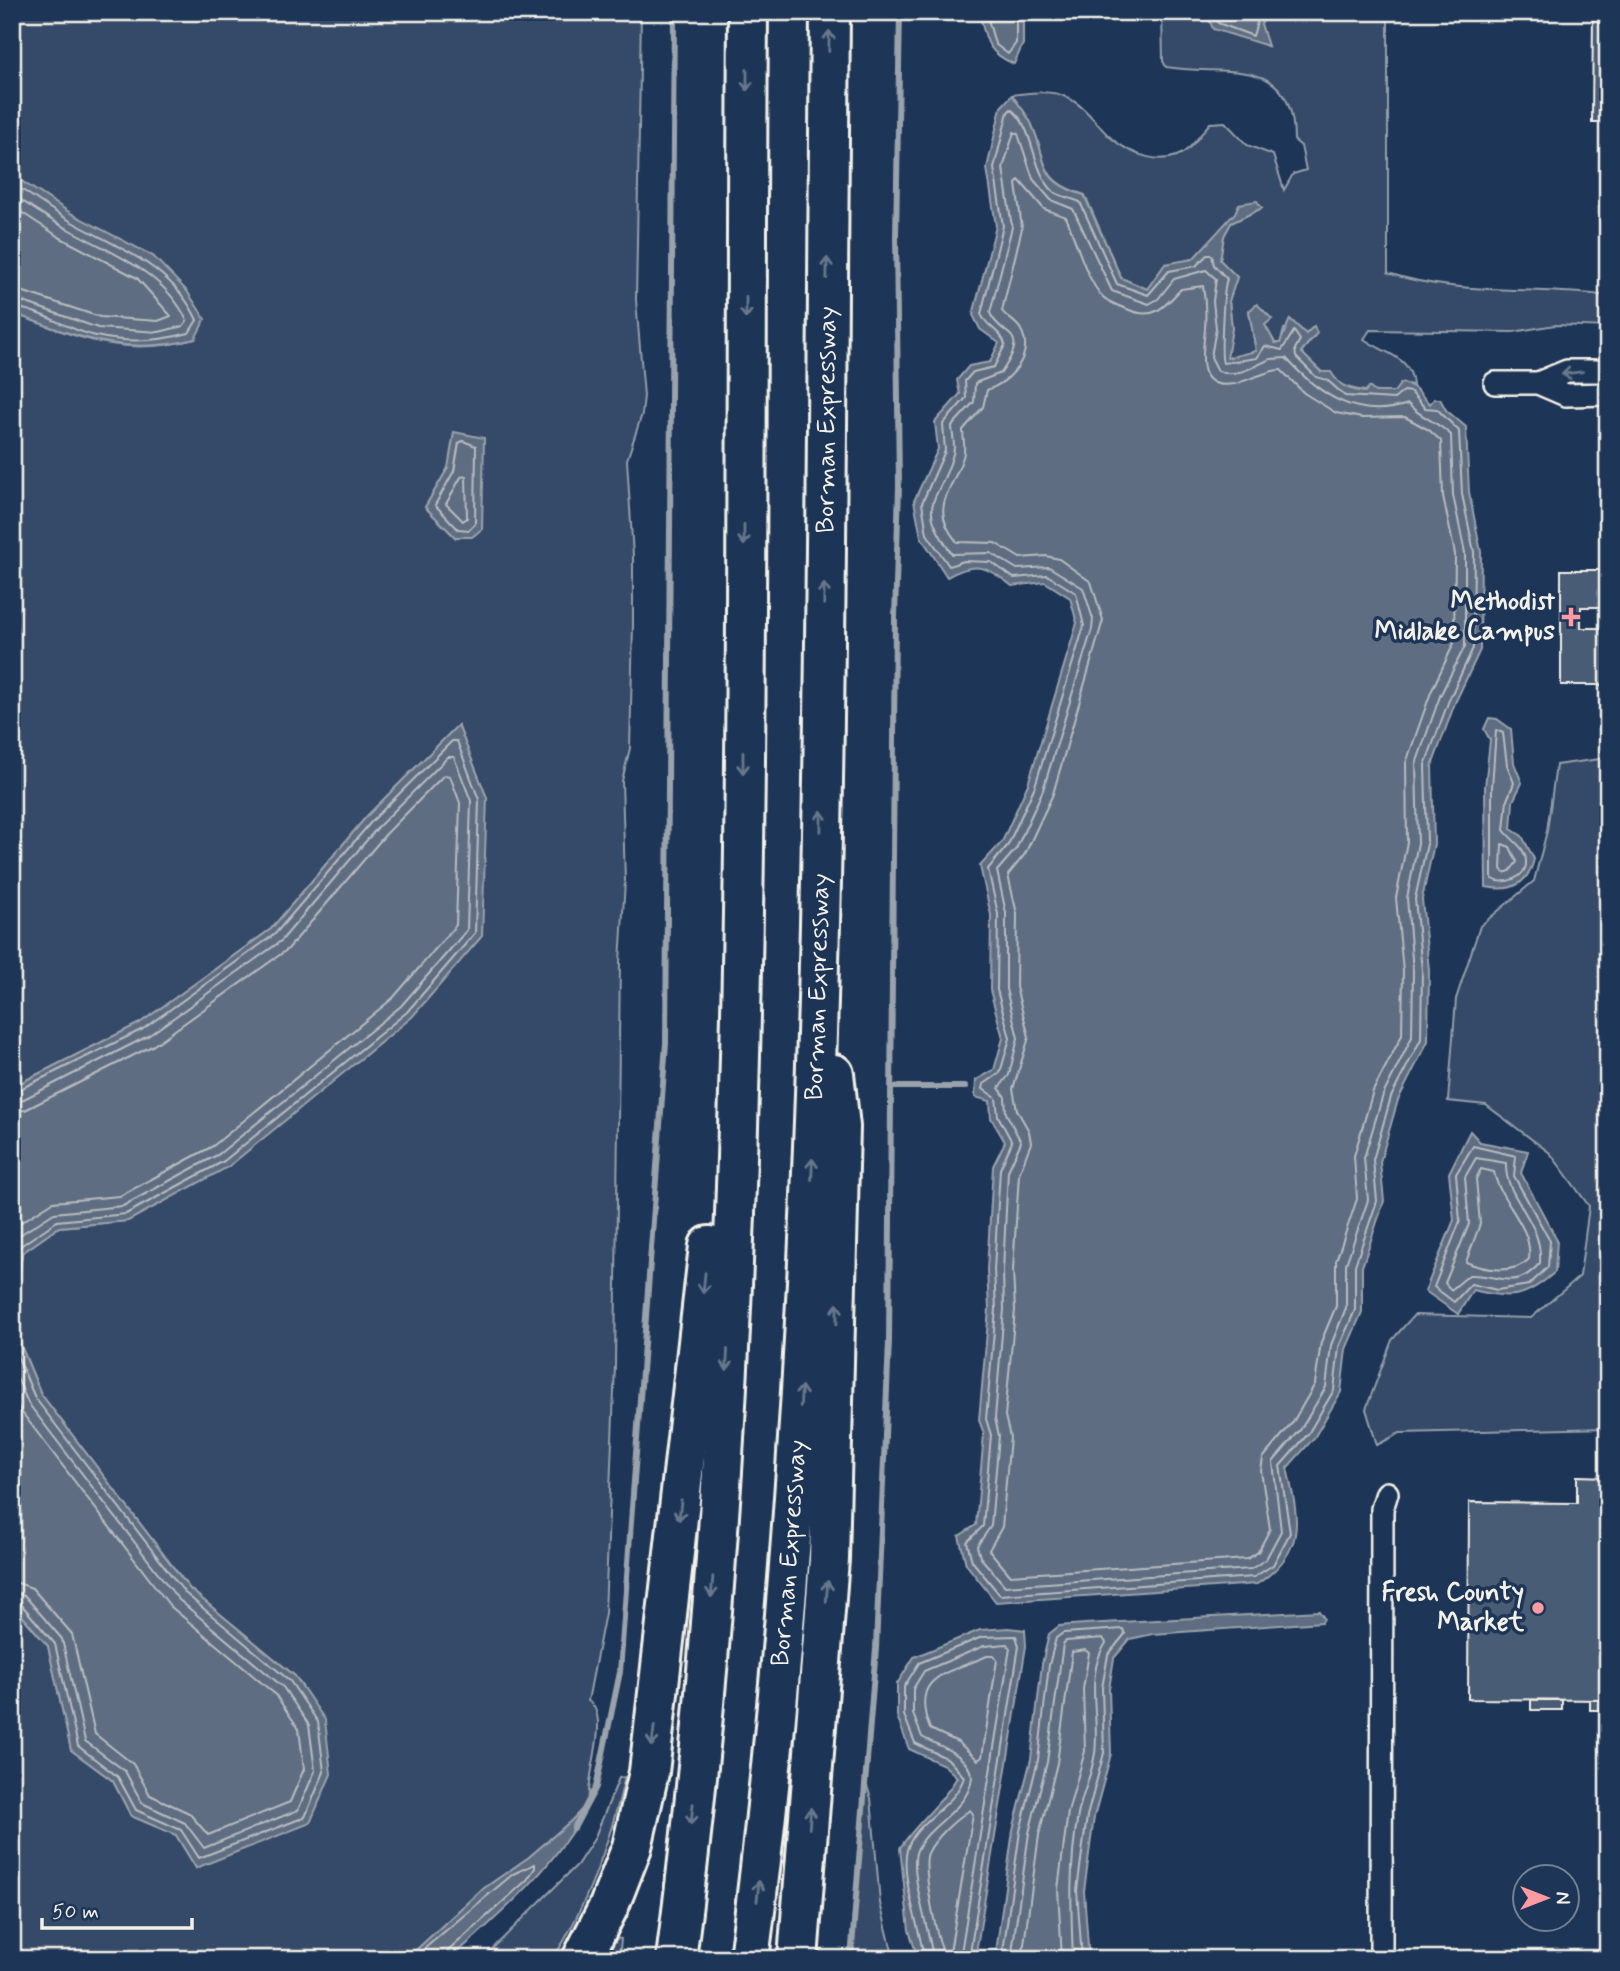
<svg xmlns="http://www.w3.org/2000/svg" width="1620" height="1971" viewBox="0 0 1620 1971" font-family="Mynerve,sans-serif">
  <rect width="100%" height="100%" fill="#1d3557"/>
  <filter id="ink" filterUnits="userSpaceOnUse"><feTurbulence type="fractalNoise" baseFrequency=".0143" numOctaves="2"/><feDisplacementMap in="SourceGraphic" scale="14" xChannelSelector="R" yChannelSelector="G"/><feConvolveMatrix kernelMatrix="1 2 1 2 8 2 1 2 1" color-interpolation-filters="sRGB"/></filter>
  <g filter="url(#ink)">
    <path fill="#354a67" stroke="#949ea8" stroke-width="2" fill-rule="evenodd" d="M12,12H641L636,300L644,396L642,414L627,460L633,556V624L630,748L622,781L625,881L620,962L615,1366L605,1613L588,1701C612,1715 585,1777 589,1802L571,1821L529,1857L480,1891L416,1950L399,1959H12V1604L48,1646L71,1750L113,1781L131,1816L176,1835L196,1868L295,1676L190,1589L41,1394L14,1329L22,1253L59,1227L128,1221L487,798L458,725L367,816L271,929L140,1023L12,1087V313C80,338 122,358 195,339L72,214L12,175ZM448,468L455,537L425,507Z
      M1162,12H1205V15L1267,46L1261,24L1268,12H1388V273C1457,296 1536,286 1608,296V327L1555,325L1513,332L1370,330L1364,339C1384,354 1411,355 1413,385L1401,383L1395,392C1347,393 1334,386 1301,352L1317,333L1313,327L1306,334L1284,329L1280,344L1275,343L1265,325L1249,311L1256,351L1226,359L1232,328L1229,301L1237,277L1220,260L1224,236L1231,223L1262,208L1258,206L1236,213L1193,259L1166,265L1147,289L1121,278L1085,195C1036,180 1049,162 1031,123C1026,113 1018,104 1012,95C1030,93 1049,89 1066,97C1086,106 1095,123 1110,137C1129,154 1166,170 1189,148C1197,141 1203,131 1210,123L1225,122L1247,145L1273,155L1284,190L1293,174L1306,170L1301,146L1294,140C1294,52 1226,77 1166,67L1163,61Z
      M1608,758V1428L1400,1433L1377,1445L1366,1409L1392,1340L1414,1315L1531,1318L1580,1276L1589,1206L1550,1153L1486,1105L1448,1101L1456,999L1480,926L1534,881L1547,831L1556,765Z
      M625,1777C610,1841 589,1903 553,1959H482L577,1865L594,1839L619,1778Z
      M866,1783L871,1798L880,1903L894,1959H851Z
      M617,1938L621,1939L619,1959H605Z"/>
    <path fill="#5e6d82" stroke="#9aa2ab" stroke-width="2" d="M979,12H1023V44L1014,64C986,52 986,40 979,12Z
      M1206,12H1268L1261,24L1268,46L1213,29Z
      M1012,95C1018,104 1026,113 1031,123C1049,162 1036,181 1084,195L1121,278L1147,289L1165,264L1193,259L1235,213L1239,204L1257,201L1262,208L1231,223L1224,236L1220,260L1237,277L1229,301L1232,328L1227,358L1256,351L1249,311L1257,304L1272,319L1265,325L1275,343H1280L1290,319L1306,334L1314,326L1317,333L1301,352L1321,372H1331C1340,387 1349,390 1365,392L1369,387L1375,392H1394L1401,383C1418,386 1418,393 1430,404L1434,399H1440L1446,410L1466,427L1469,492L1481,552L1480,650L1455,703L1432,766L1434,844L1422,899L1429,970L1428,1041L1398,1100L1380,1162L1384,1201L1362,1267V1312L1346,1349L1341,1392L1314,1438L1287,1468C1299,1520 1307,1551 1257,1584L996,1602L966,1564L959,1536L976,1525L984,1434L979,1420L989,1309L987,1270L993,1166L1005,1142L991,1118L990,1101L975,1097L976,1080L994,1070L1003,1038L990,990L991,915L980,866L1002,842L1028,784L1077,623L1070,598L1045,582L1012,586C987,566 976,561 947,577L921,537L914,501L938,449L935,422L960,394L957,380L969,366L990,362L999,343L980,329L973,315L996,226L987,168L1001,107Z
      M12,175L72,214L153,256L187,291L205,319L195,339C123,357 79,337 12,313Z
      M454,432L484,438L482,529L472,537H455L425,507L448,468Z
      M1489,718L1497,719L1511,729L1514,763L1522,783L1513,801L1511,829L1522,836L1534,859C1528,885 1510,892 1486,887L1485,787L1490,740L1484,729Z
      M458,725L487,798L482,936L412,1017L228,1167L128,1221L59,1227L22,1253L14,1329L41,1394L190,1589L295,1676L325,1720L331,1774L310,1823L196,1868L176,1835L131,1816L113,1781L71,1750L48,1646L12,1604V1087L140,1023L271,929L367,816Z
      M1470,1131L1480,1142L1528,1151L1521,1173L1557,1240L1555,1272C1526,1298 1511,1300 1473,1290L1458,1314L1425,1291L1454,1220L1449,1173Z
      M1319,1611L1324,1618L1322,1622L1153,1634L1130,1639L1114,1658L1109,1689L1111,1754L1094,1817L1084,1891L1089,1959H995L1013,1830L1031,1759L1042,1664L1049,1634L1059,1626L1085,1624Z
      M1008,1628L1025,1630L1026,1646L975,1959H918L909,1930L900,1848C917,1822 943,1803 957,1777L944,1765L909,1749L897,1716V1684L914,1657L980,1630Z
      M589,1802C556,1867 504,1911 450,1959H399L416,1950L480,1891L529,1857L571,1821Z"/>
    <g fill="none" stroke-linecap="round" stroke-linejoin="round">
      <path stroke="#b8bcbf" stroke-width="2" d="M986,12L995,44L1008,54L1016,43V12
        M1212,12L1218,23L1253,36L1260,12
        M1011,109C1036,129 1030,169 1054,192C1061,197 1072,198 1080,202L1117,284L1148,295L1169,271L1196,266L1207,255H1212L1214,265L1227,279C1223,288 1220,358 1223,363L1257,358L1265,346L1282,350L1294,331L1300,340L1295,349L1296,357L1316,377L1327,380L1345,396L1394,399L1404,391L1411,392L1425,408L1437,409L1459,431L1462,494L1474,552L1473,648L1449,700L1425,765L1427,844L1415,899L1422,971L1421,1039L1391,1097L1373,1160L1377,1201L1355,1265V1310L1339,1347L1334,1390L1308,1434L1280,1466L1290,1533L1273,1565L1254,1577L1000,1595L972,1561L967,1542L983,1526L991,1435L986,1419L996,1309L994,1270L1000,1169L1012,1142L998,1116L996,1098L983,1089L984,1084L1000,1073L1010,1038L997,990L998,914L988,869L1008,845L1035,786L1084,626L1076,593L1047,575L1014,578L991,562L964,561L949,566L927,534L922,503L945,451L943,424L966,398L965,381L973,372L994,367L1005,345C1003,332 986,327 981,314L1003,226L994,168L1008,112Z
        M1014,132L1018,134L1033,179L1051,200L1073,209L1112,291L1149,304L1158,299L1174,279L1206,270L1216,279L1213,301L1216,328L1211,357L1218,371C1235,378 1254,367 1268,360C1272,358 1281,359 1286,358C1318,394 1357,421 1408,404C1421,418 1437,421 1451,435L1453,495L1465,553V646L1440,696L1416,764L1418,843L1407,898L1413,971L1412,1037L1383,1095L1364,1158L1368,1200L1346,1264V1308L1331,1345L1326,1387L1301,1429L1273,1462L1281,1531L1266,1559L1251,1569L1005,1586L980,1557L977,1546L991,1526L999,1436L995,1418L1004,1309L1003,1270L1008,1171L1021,1142L1006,1113L1005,1097L999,1088L1009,1075L1018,1038L1006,989V913L997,871L1016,849L1043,790L1092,629L1093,619L1083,588L1049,567L1017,569L991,553L952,554C914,500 939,505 953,454C956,445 952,435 952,426L974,402L975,383L1001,373C1032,328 1001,339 990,313L1012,227L1003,168Z
        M1019,180L1044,209L1066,217C1075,238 1087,282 1103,297C1109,303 1119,306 1127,309C1154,321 1163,308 1181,289L1203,286C1205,298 1206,316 1205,329C1203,352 1194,391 1234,384C1248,381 1270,369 1281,370L1304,393L1336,413L1362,418L1405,417L1429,430L1441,441L1443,496L1455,554L1454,643L1431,692L1406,763L1407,842L1396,898L1403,971L1402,1035L1373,1091L1354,1156L1357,1199L1336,1261V1306L1321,1342L1315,1384L1293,1422L1263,1458L1261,1471L1270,1529L1258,1552L1247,1559L1010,1575L989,1550L1002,1527L1010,1437L1005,1416L1015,1310L1013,1270L1019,1174L1031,1143L1029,1131L1017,1110L1013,1089L1029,1037L1016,987L1017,914L1008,875L1025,854L1053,794L1103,620L1091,582L1059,559L1046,556L1020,558L995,543L957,542C928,507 952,492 963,457C966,448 963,439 963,430L983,407L987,390C1009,383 1035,356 1021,330C1017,322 1007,318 1002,311L1022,228L1016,184Z
        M12,183C32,196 51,210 72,222C119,248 173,267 197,320L189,333C159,341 126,343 96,336C68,330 41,310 12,307
        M12,194C30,206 48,219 68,229C111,253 165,272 187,321L183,326L159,332L98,328L12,298
        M12,206L59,237L137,278L171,316L158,321L100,317L12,288
        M463,441L476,446L475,524L469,530L458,529L435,505L454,471L459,443Z
        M466,476L467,518L463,521L446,504L461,477Z
        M1496,730L1503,733L1507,765L1514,783L1507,800L1504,830C1511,840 1526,847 1526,862C1527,878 1503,886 1492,879V787Z
        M1502,844L1510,847L1517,862L1510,871L1504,873L1501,869Z
        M12,1093L143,1029L275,934L372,821L452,741H457L479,800L475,933L407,1012L224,1161L126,1214L57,1221L16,1249L12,1277
        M12,1102L22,1100L148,1036L281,941L378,827L448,757H454L471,801L467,930L401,1006L219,1154L123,1206L54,1213L12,1240
        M12,1112L25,1110L154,1045L288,949L386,834L444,775L450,776L460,803L456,925L393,998L213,1146L120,1196L53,1202L12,1228
        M1473,1146L1516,1156L1514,1176L1550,1241L1548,1267L1529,1285L1497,1290L1471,1284L1454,1302L1434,1287L1460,1221L1456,1174Z
        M1476,1158L1506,1163C1504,1199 1543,1219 1540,1263C1514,1293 1498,1273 1469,1275L1451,1290L1445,1283L1469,1224L1465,1177Z
        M1481,1169L1494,1172C1500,1203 1533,1226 1529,1259C1514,1275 1484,1270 1466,1262L1480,1224L1476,1179Z
        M12,1343L35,1398L185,1593L290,1681L318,1722L324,1772L305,1817L199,1858L181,1830L136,1810L118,1777L78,1746L55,1644L20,1603L12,1600
        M12,1366L28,1403L178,1599L283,1687L309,1725L315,1771L298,1810L204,1848L185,1823L142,1803L125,1771L85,1741L62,1639L25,1596L12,1592
        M12,1393L20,1410L170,1606L275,1694L299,1729L304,1769L290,1802L208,1835L189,1813L150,1795L133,1764L95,1734L72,1634L32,1588L12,1581
        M987,1656H994L997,1660L982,1757L978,1760L958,1742L930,1729C909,1675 947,1674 987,1656Z
        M970,1810L973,1814L950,1952L945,1955C937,1943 922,1867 928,1853C935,1838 956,1819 970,1810Z
        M412,1959L513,1874L535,1864V1868L527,1880L448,1951L446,1959
        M924,1959C921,1932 900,1875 907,1850C915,1820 955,1808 964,1777L948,1759L915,1743L904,1715V1687L919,1663L982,1637L1016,1636L1019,1646L969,1959
        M933,1959C931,1935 908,1871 917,1850C930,1822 969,1810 972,1777C967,1753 940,1747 922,1737L913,1714V1689L924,1671L984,1646L1007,1644L1010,1648L960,1959
        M1002,1959L1020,1831L1038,1760L1049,1665L1056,1638L1063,1633L1123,1629L1125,1634L1108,1655L1102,1688L1104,1753L1087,1816L1077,1890L1082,1959
        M1011,1959L1029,1833L1047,1762L1063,1644L1066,1641L1103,1638L1106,1643C1084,1675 1100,1716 1095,1753C1092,1774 1082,1794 1078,1815C1069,1863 1071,1910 1073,1959
        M1022,1959L1039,1835L1057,1763L1072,1652L1085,1650L1089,1653L1083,1689L1085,1751L1068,1812L1058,1889L1062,1959"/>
      <path stroke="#9aa2ab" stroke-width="6" d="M893,1087H965
        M574,1828L596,1787L620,1672L666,1043L674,12
        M851,1959L876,1648L889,1341L895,617L899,486L896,236L900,12"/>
    </g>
    <path fill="#485b74" stroke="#f4f1e8" stroke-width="2" d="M1593,12H1608V122H1592Z
      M1561,570H1608V607H1581V628H1608V685H1561Z
      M1577,1476L1608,1477V1700L1468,1699L1469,1502L1577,1503Z
      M1531,1700H1562V1710H1531Z
      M1590,1700H1608V1710H1590Z"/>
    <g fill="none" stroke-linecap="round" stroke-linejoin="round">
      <defs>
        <path id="minor" d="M1495,383H1538L1567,371H1608
          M1538,383L1566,395L1608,394
          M1381,1959L1382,1509L1387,1493"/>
        <g id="motorway">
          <path d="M582,1959L609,1906L632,1847L649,1772L709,1246"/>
          <path d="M676,1959C760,1314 743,661 748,12"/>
          <path id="s1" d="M749,1959C832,1314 824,661 830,12"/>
          <path d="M798,1959L829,1559L840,1127L834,1074"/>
        </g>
      </defs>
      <use href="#minor" stroke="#f4f1e8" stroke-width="26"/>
      <use href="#motorway" stroke="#f4f1e8" stroke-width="44"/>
      <use href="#minor" stroke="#1d3557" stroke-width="21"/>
      <use href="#motorway" stroke="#1d3557" stroke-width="38"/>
    </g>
    <defs><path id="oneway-shaft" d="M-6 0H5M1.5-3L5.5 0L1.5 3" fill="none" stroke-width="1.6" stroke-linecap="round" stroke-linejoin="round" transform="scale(1.75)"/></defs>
    <g stroke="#68778a">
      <use href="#oneway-shaft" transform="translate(829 41) rotate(-89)"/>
      <use href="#oneway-shaft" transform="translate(747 80) rotate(90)"/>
      <use href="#oneway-shaft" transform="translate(827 268) rotate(-89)"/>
      <use href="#oneway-shaft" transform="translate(746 308) rotate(90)"/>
      <use href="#oneway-shaft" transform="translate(1572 373) rotate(173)"/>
      <use href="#oneway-shaft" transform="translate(744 535) rotate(90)"/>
      <use href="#oneway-shaft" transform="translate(824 594) rotate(-89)"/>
      <use href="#oneway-shaft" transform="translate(743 763) rotate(90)"/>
      <use href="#oneway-shaft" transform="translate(821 821) rotate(-89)"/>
      <use href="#oneway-shaft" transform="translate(812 1169) rotate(-88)"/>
      <use href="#oneway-shaft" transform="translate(704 1283) rotate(96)"/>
      <use href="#oneway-shaft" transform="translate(837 1314) rotate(-89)"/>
      <use href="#oneway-shaft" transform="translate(727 1360) rotate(93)"/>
      <use href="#oneway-shaft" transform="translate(801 1396) rotate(-86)"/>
      <use href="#oneway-shaft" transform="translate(680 1510) rotate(96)"/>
      <use href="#oneway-shaft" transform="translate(712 1587) rotate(95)"/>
      <use href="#oneway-shaft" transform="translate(827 1591) rotate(-86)"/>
      <use href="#oneway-shaft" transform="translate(653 1736) rotate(97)"/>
      <use href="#oneway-shaft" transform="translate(692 1814) rotate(96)"/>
      <use href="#oneway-shaft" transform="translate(810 1818) rotate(-86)"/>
      <use href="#oneway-shaft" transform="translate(758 1891) rotate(-84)"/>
    </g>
  </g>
  <g fill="#ff9aa2" stroke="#1d3557" stroke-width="2.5">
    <path d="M1567.5 606.5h7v7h7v7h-7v7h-7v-7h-7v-7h7z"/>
    <circle cx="1538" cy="1608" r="7"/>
  </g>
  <g text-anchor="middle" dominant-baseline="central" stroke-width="7" stroke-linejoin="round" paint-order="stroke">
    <g font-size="26" fill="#f4f1e8" stroke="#1d3557">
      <text stroke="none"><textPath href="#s1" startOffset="1542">Borman Expressway</textPath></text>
      <text stroke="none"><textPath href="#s1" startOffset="975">Borman Expressway</textPath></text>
      <text stroke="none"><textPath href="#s1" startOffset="408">Borman Expressway</textPath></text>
    </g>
    <g font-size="26" font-weight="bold" fill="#f4f1e8" stroke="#1d3557" text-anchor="end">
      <text x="1555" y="602">Methodist<tspan x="1555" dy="30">Midlake Campus</tspan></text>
      <text x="1524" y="1593">Fresh County<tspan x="1524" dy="30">Market</tspan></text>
    </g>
  </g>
  <rect width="1620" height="1971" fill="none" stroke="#1d3557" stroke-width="42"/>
  <rect x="21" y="21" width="1578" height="1929" fill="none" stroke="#f4f1e8" stroke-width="2.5" filter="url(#ink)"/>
  <g transform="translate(1546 1898) rotate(90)"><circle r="33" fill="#1d3557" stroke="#738091" stroke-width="2"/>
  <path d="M0-5L12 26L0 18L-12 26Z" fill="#ff9aa2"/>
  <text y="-10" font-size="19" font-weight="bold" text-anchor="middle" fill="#f4f1e8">N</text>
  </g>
  <path d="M42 1918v10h150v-10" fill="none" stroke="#f4f1e8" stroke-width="3.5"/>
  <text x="52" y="1918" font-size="21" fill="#f4f1e8" stroke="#1d3557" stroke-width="5" paint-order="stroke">50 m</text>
</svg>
